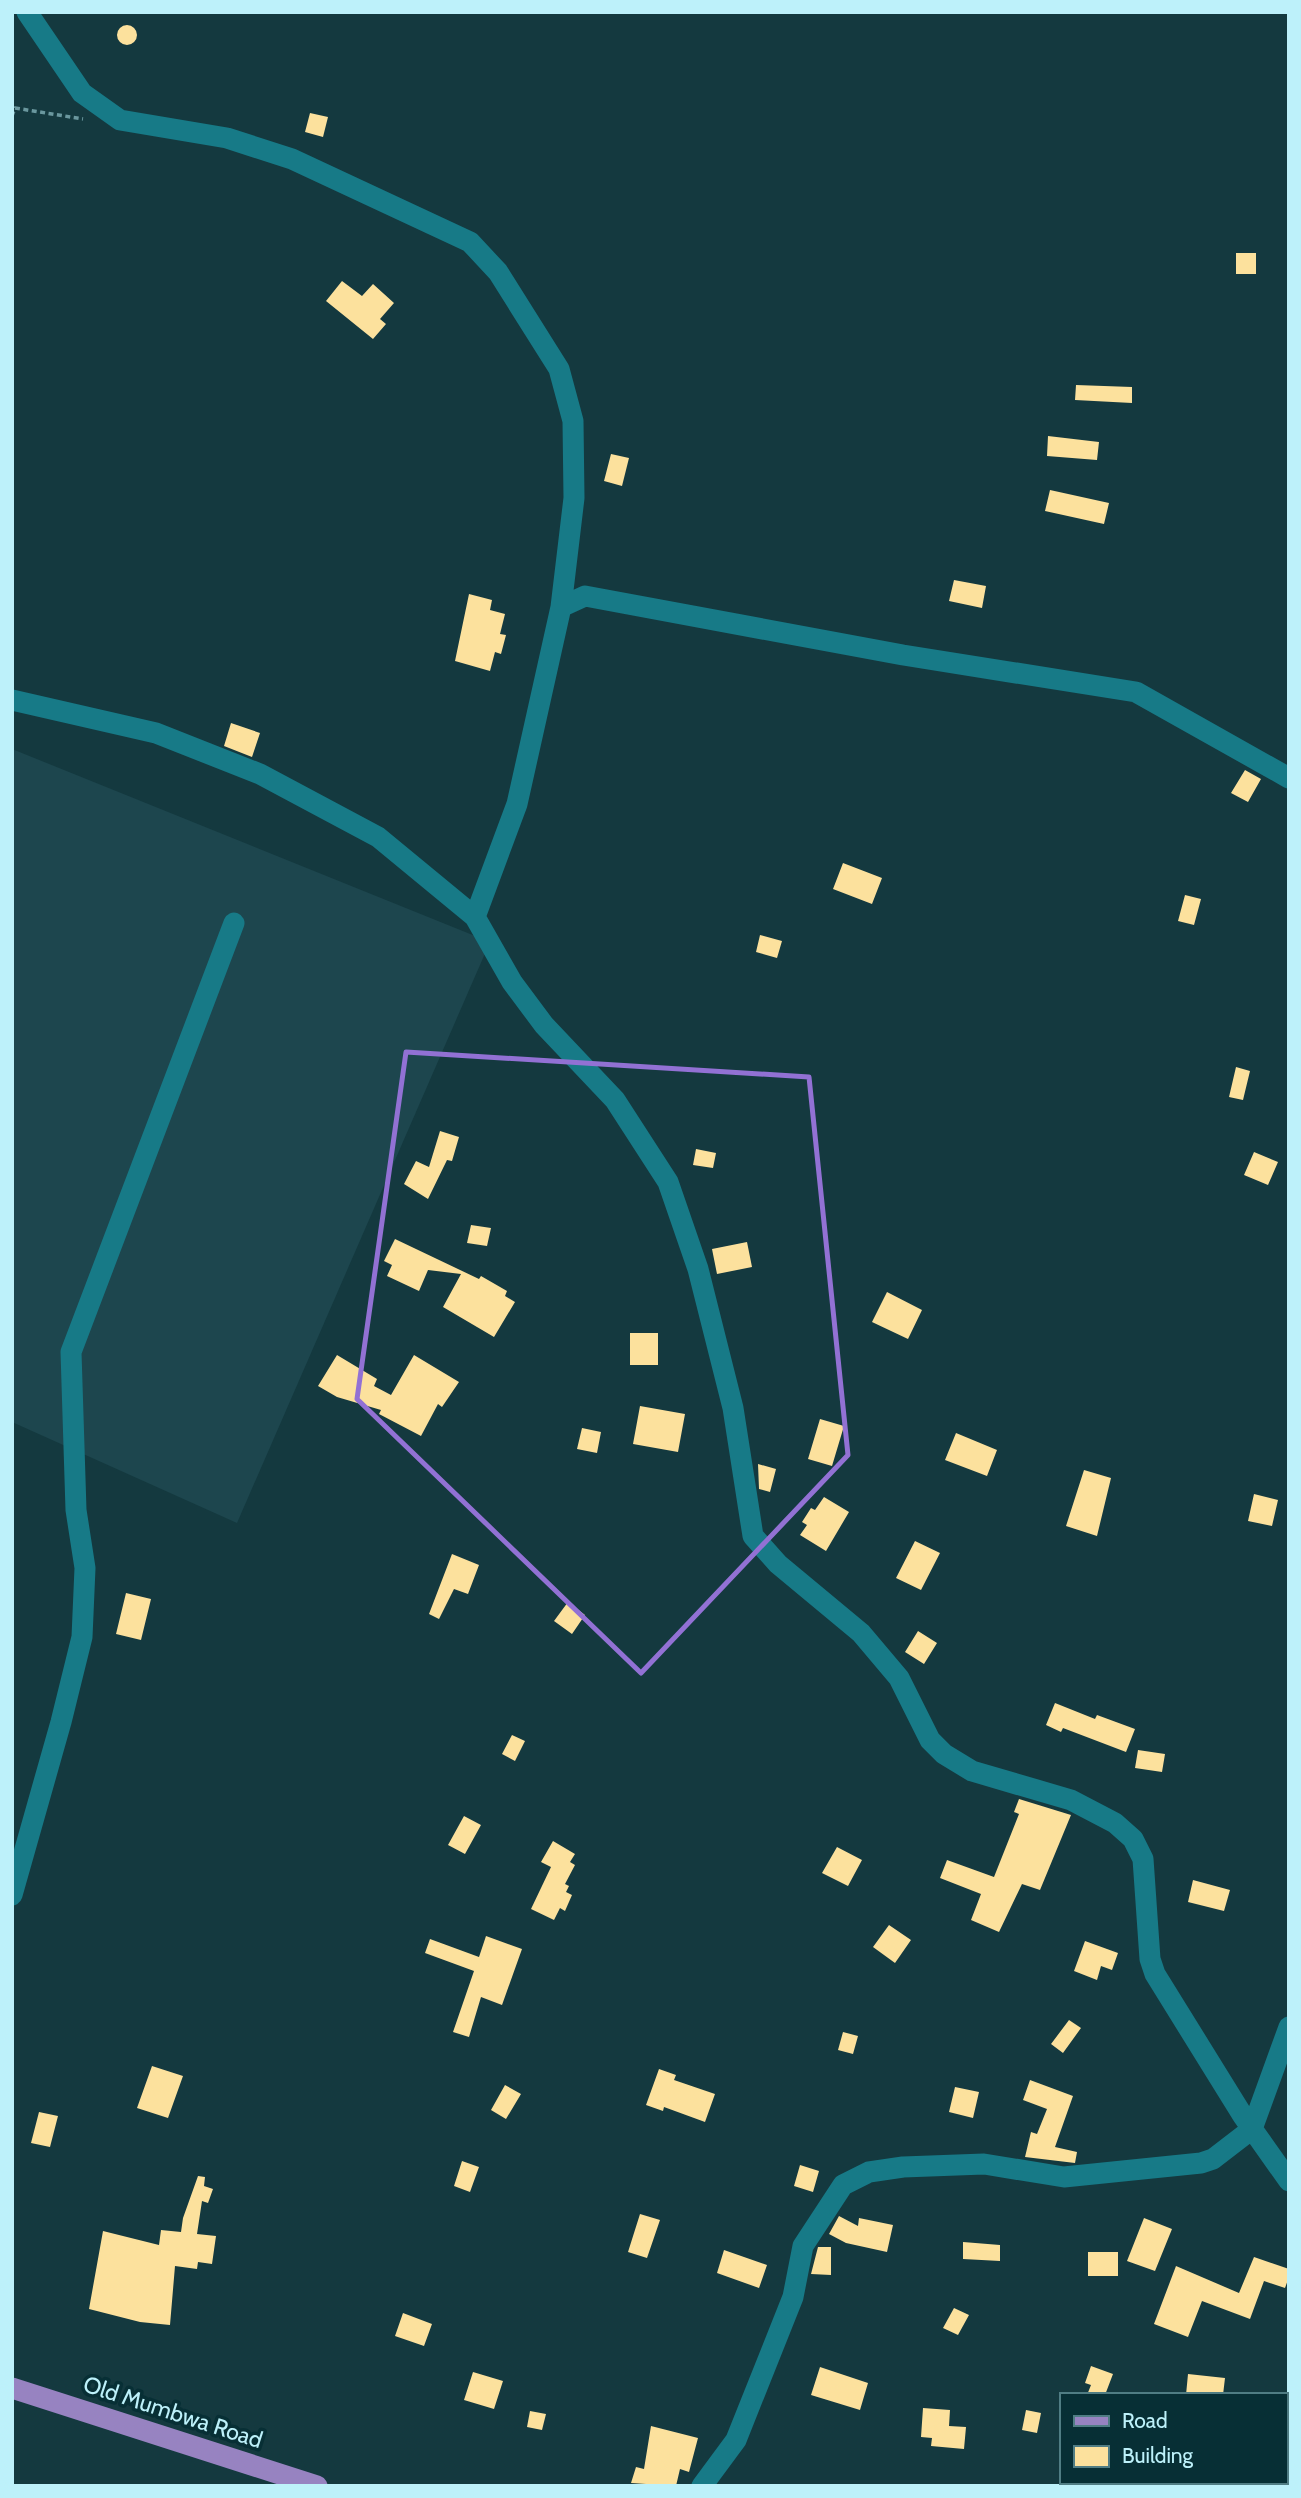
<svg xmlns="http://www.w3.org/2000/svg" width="1301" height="2498" viewBox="0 0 1301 2498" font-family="Cabin,sans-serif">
  <rect width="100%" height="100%" fill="#14393f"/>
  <path fill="#1d464e" d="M12,749L490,942L237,1523L12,1422Z"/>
  <path fill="#fce19d" d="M117 35a10 10 0 1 1 20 0a10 10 0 1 1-20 0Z
    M310,113L328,117L323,137L305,132Z
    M1236,253H1256V274H1236Z
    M342,281L362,296L373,284L394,303L380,319L386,324L373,339L326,301Z
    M1076,385L1132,387V403L1075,400Z
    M1048,436L1099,442L1097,460L1047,456Z
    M611,454L629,458L622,486L604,481Z
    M1050,490L1109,503L1104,524L1045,511Z
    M954,580L986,586L982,608L949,601Z
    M469,594L492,600L490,610L505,614L500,634L506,635L501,654L495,652L490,671L455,661Z
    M231,723L260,733L252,757L224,746Z
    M1245,770L1261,779L1248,802L1231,793Z
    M843,863L882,878L872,904L833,889Z
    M1185,895L1201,899L1194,925L1178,921Z
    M760,935L782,941L777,958L756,952Z
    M1236,1067L1250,1071L1243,1100L1229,1097Z
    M440,1131L459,1137L452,1161L447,1160L428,1199L404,1184L416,1161L429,1167Z
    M696,1149L716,1153L713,1168L693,1165Z
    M1254,1152L1278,1162L1268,1185L1244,1175Z
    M471,1225L491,1228L487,1246L467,1243Z
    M395,1239L479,1279L481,1276L507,1291L505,1296L515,1302L494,1337L443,1307L461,1274L428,1270L419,1291L387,1276L392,1265L384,1261Z
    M747,1242L752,1267L717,1274L712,1249Z
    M887,1292L922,1310L908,1339L872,1322Z
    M630,1333H658V1365H630Z
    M337,1355L377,1379L374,1386L391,1395L414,1355L459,1382L442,1407L438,1404L421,1436L379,1414L381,1410L337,1397L318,1386Z
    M640,1406L685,1414L678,1452L633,1444Z
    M820,1419L844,1426L832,1466L808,1459Z
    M582,1428L601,1432L597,1453L577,1449Z
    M956,1433L997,1450L987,1476L945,1460Z
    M758,1464L776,1469L770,1492L759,1489Z
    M1084,1470L1111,1478L1097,1536L1066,1526Z
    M1254,1494L1278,1500L1272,1526L1248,1521Z
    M824,1497L849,1512L826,1551L800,1535L807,1525L802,1522L811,1508L815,1510Z
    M915,1541L940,1553L921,1590L896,1578Z
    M452,1554L479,1565L468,1594L454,1589L439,1619L429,1614Z
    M126,1593L151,1599L141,1640L116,1634Z
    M568,1602L585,1615L572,1634L554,1621Z
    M918,1631L937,1643L924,1664L905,1652Z
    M1055,1703L1095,1719L1097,1715L1135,1729L1126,1752L1063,1728L1061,1732L1046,1725Z
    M512,1735L525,1741L515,1761L502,1754Z
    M1138,1750L1165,1754L1162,1772L1135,1768Z
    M1019,1799L1071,1815L1040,1890L1022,1884L999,1932L971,1920L981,1894L940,1878L947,1860L994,1877L1019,1814L1014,1812Z
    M464,1816L481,1825L465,1854L448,1845Z
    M553,1841L575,1854L570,1862L575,1865L565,1884L569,1886L566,1892L572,1895L565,1911L560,1908L554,1920L531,1909L551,1867L541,1862Z
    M837,1847L862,1860L848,1886L822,1873Z
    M1193,1880L1230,1890L1224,1911L1188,1902Z
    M889,1925L911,1940L895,1963L873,1947Z
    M486,1936L522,1949L502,2005L481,1997L469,2037L453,2032L474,1971L425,1953L430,1939L479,1957Z
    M1085,1941L1118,1953L1112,1970L1101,1966L1097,1980L1074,1971Z
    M1069,2020L1081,2028L1063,2053L1051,2044Z
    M843,2032L858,2036L853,2054L838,2050Z
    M152,2066L183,2076L168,2118L137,2108Z
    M659,2069L676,2075L674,2080L715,2094L705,2122L664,2107L663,2111L646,2105Z
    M1030,2080L1073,2096L1055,2147L1077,2152L1075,2163L1025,2157L1031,2132L1037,2134L1047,2109L1023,2100Z
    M505,2085L521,2094L506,2119L491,2110Z
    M955,2087L979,2092L973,2118L949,2112Z
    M39,2112L58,2116L50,2147L31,2143Z
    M462,2161L479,2167L470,2192L454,2186Z
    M800,2165L819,2171L813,2192L794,2186Z
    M198,2176L205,2177L204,2186L213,2189L208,2203L202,2201L197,2234L216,2236L212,2264L198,2262L197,2269L175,2266L170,2325L140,2322L89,2309L103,2231L159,2245L161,2230L181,2232L183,2218Z
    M640,2214L660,2220L647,2258L628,2252Z
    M839,2216L858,2226L859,2218L893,2225L887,2252L846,2243L829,2234Z
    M1144,2218L1172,2229L1155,2271L1127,2261Z
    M963,2242L1000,2245V2261L963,2259Z
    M818,2247H831V2275L811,2274Z
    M724,2250L767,2265L759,2288L717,2273Z
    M1088,2252H1118V2276H1088Z
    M1254,2257L1289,2269V2277L1285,2288L1264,2281L1250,2319L1202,2301L1188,2337L1154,2324L1176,2266L1239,2293Z
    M954,2308L969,2315L958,2335L943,2328Z
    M403,2313L432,2324L424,2346L395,2336Z
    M1091,2366L1113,2374L1105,2395H1087L1091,2385L1085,2383Z
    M820,2367L868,2383L860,2410L811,2395Z
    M473,2372L503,2381L494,2409L464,2400Z
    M1188,2374L1225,2378L1223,2395H1186Z
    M923,2408L950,2410L949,2426L966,2427L964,2449L931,2446L932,2438L921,2437Z
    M1026,2410L1041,2413L1037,2433L1022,2430Z
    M530,2411L546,2414L542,2430L527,2427Z
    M651,2426L698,2438L689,2472L680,2469L676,2486L631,2483L636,2467L644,2469Z"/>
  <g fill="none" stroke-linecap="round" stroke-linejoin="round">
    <path stroke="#6a979e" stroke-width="3.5" stroke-dasharray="5 3.5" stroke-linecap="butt" d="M12,116L15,108L83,119"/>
    <path stroke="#177a87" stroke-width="21" d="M27,12L82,93L120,120L227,138L292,159L470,242L498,272L559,369L573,421L574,498L561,607
      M12,700L156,733L260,774L378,837L475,917L512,982L544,1025L615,1100L668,1182L698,1269L733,1408L753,1536L778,1564L861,1633L899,1678L930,1740L944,1754L972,1771L1071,1800L1115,1823L1133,1839L1143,1859L1150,1959L1155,1974L1243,2116L1289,2181
      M475,917L517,804L561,607L585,596L903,655L1136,692L1289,778
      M12,1895L61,1722L82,1637L85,1568L76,1510L71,1352L234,923
      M702,2486L736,2440L793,2297L803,2246L843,2185L869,2172L903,2167L984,2164L1064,2177L1201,2163L1213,2159L1252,2129L1289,2027"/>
    <path stroke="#9783c1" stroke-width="21" d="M12,2388L317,2486"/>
  </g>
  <path fill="none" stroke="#9271d4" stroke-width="5" stroke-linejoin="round" d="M406,1052L809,1077L848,1455L641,1673L357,1399Z"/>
  <g text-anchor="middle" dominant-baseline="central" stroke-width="7" stroke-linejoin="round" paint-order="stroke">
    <g font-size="23" fill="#bdf1fa" stroke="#072f35">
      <text transform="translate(173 2412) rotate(18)">Old Mumbwa Road</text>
    </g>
  </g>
  <rect width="1301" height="2498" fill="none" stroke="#bdf1fa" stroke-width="28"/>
  <rect x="1060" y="2393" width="228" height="91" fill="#072f35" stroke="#507d84" stroke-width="2"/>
  <rect x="1074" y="2416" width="35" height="10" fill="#9783c1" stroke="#507d84" stroke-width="2"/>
  <text x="1122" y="2428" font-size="21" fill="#bdf1fa">Road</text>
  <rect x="1074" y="2446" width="35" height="21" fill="#fce19d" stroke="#507d84" stroke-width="2"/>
  <text x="1122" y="2463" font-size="21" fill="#bdf1fa">Building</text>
</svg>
